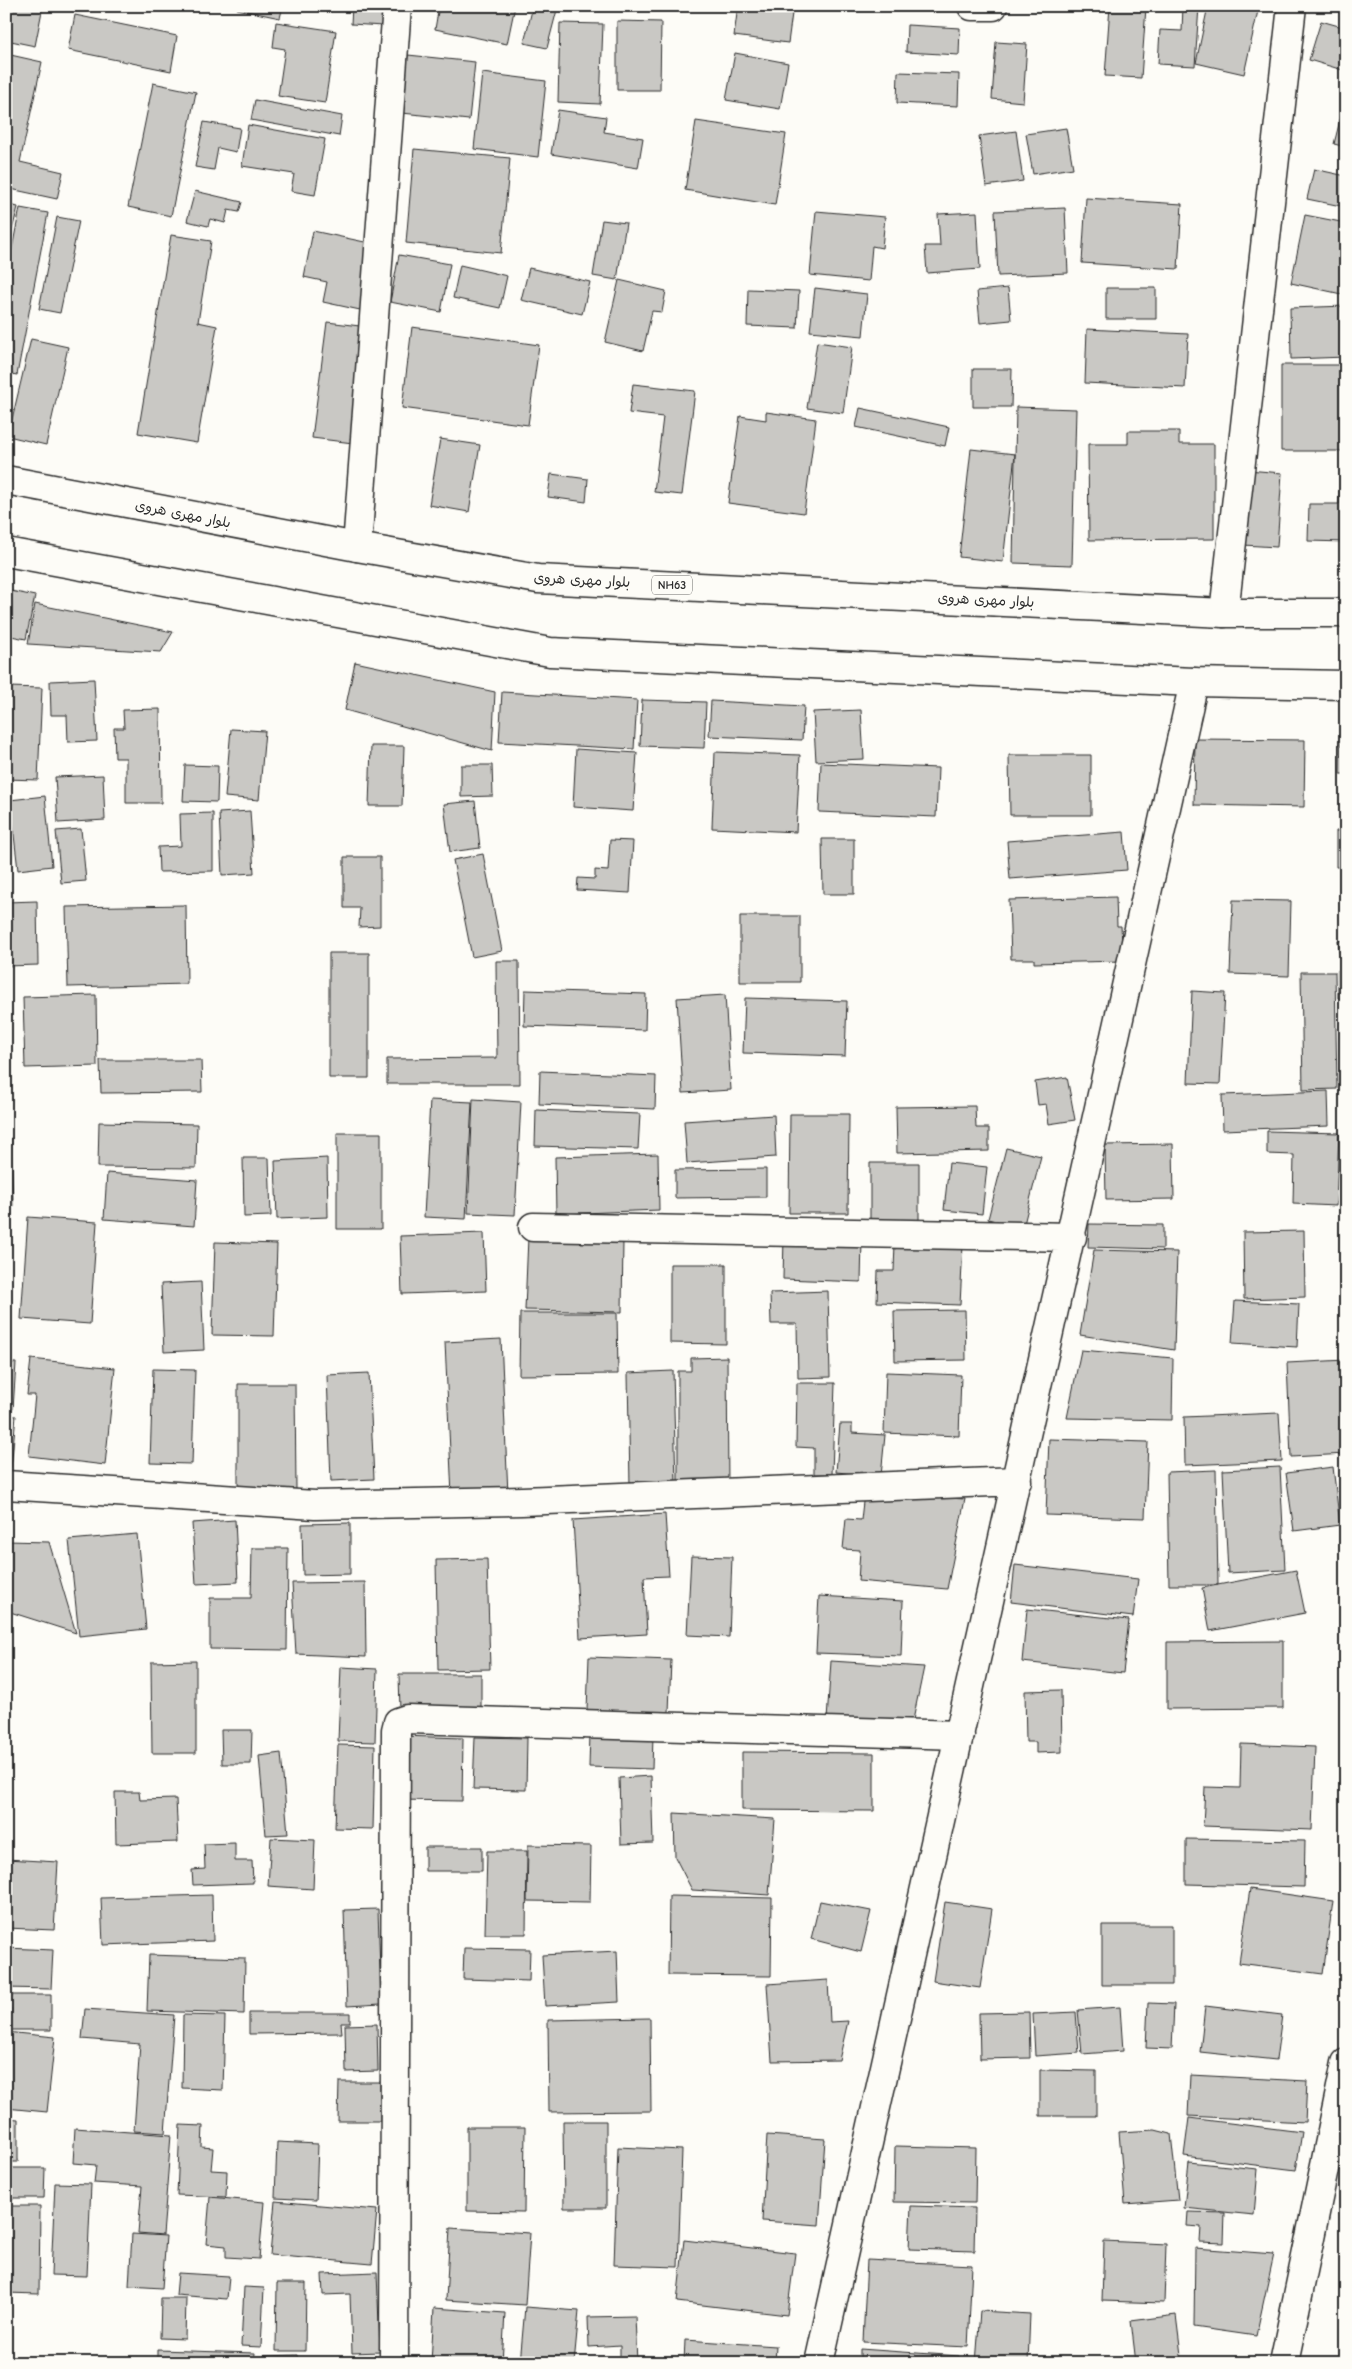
<svg xmlns="http://www.w3.org/2000/svg" width="1352" height="2369" viewBox="0 0 1352 2369" font-family="'Comic Neue','Playpen Sans Arabic',sans-serif">
  <rect width="100%" height="100%" fill="#fdfcf7"/>
  <filter id="ink" filterUnits="userSpaceOnUse"><feTurbulence type="fractalNoise" baseFrequency=".02" numOctaves="2"/><feDisplacementMap in="SourceGraphic" scale="10" xChannelSelector="R" yChannelSelector="G"/><feConvolveMatrix kernelMatrix="1 2 1 2 8 2 1 2 1" color-interpolation-filters="sRGB"/></filter>
  <g filter="url(#ink)">
    <path fill="#c9c8c4" stroke="#2b2b2b" d="M6,6H43L35,46L6,40Z
      M238,6H283L280,18L237,9Z
      M352,6H384L383,26L351,24Z
      M439,6H515L507,44L435,29Z
      M533,6H558L547,48L524,43Z
      M738,6H793L788,43L734,36Z
      M1110,6L1146,7L1141,78L1105,76Z
      M1183,6H1199L1195,66L1158,64L1160,30L1182,31Z
      M1208,6H1259L1244,74L1196,63Z
      M1325,6H1346V12Z
      M75,15L177,36L171,71L68,50Z
      M617,21L661,22L660,90H617Z
      M1321,21L1346,28V71L1309,60Z
      M276,22L336,31L325,103L278,96L285,49L273,47Z
      M560,23L603,24L600,104L558,102Z
      M907,25L960,28L959,55L906,52Z
      M996,42L1027,44L1023,102L992,99Z
      M735,53L788,63L780,109L726,100Z
      M6,54L42,62L20,162L63,172L57,199L6,188Z
      M408,55L475,62L469,120L402,113Z
      M898,72L959,74L958,106L897,103Z
      M482,73L546,81L538,157L474,149Z
      M153,83L196,92L171,216L128,207Z
      M255,100L342,116L339,136L251,120Z
      M558,110L606,117L604,132L643,138L638,168L551,154Z
      M1342,112L1346,113V147L1334,144Z
      M696,121L786,134L775,205L685,190Z
      M204,122L240,128L236,152L218,148L214,170L195,167Z
      M248,125L325,139L315,195L291,191L294,174L242,166Z
      M1066,128L1073,168L1033,174L1026,134Z
      M1016,131L1023,181L986,186L979,136Z
      M414,149L510,158L501,253L406,243Z
      M1314,169L1346,176V207L1307,199Z
      M195,191L242,202L239,212L228,210L225,223L210,219L208,226L187,221Z
      M1086,198L1182,204L1178,269L1082,263Z
      M6,204L18,207L12,230L6,229Z
      M20,208L48,213L17,375L6,373V279Z
      M1065,208L1068,273L998,276L995,211Z
      M816,211L885,217L882,248L872,246L869,281L810,275Z
      M977,212L980,269L927,273L925,246H940L938,214Z
      M1305,215L1346,223V295L1291,283Z
      M57,217L79,221L60,313L39,309Z
      M602,220L626,223L617,280L593,276Z
      M313,231L374,244L360,310L323,302L327,282L304,277Z
      M171,235L211,241L198,322L217,326L197,443L138,433Z
      M399,255L450,264L441,312L390,302Z
      M460,265L507,276L500,308L453,298Z
      M529,268L590,282L582,314L521,300Z
      M619,280L666,291L662,312L652,311L643,351L605,342Z
      M815,288L867,294L863,336L810,331Z
      M1008,288L1011,320L980,323L977,291Z
      M1106,288H1156V319H1106Z
      M748,289L799,291L797,328L747,326Z
      M1346,306V357L1291,359L1290,308Z
      M327,322L368,327L353,443L312,438Z
      M412,327L539,345L528,425L402,408Z
      M1087,329L1188,334L1185,388L1085,383Z
      M31,339L68,347L46,445L8,436Z
      M817,342L852,347L843,413L807,408Z
      M1281,365H1346V451H1281Z
      M973,369H1012L1011,407H973Z
      M633,384L695,391L682,495L654,492L663,417L629,413Z
      M1016,407L1076,409L1072,565L1013,563Z
      M860,408L949,427L945,446L856,427Z
      M766,412L816,419L804,513L728,503L740,416L766,420Z
      M1128,431H1179V444H1214V539L1089,540L1088,444H1128Z
      M440,439L480,445L469,512L429,505Z
      M971,449L1015,454L1003,562L959,557Z
      M1248,470L1282,473L1277,547L1243,545Z
      M551,474L588,479L586,502L548,497Z
      M1340,478H1346V542L1308,541L1309,504H1339Z
      M6,590L35,596L26,639L6,635Z
      M35,604L173,632L161,652L28,644Z
      M355,662L495,692L492,751L345,710Z
      M94,679L97,741L68,742L67,715H51L50,681Z
      M8,687L42,688L38,780L6,779Z
      M502,692L637,700L634,749L499,742Z
      M642,700L706,702L704,748L640,746Z
      M711,701L804,706L802,740L709,736Z
      M160,709L161,803H126V758H115L114,728H124L123,710Z
      M861,710L864,759L816,761L813,712Z
      M1341,725H1346V774H1340Z
      M231,729L265,731L259,800L225,797Z
      M1195,739L1305,740L1304,807L1194,805Z
      M371,746H404L402,806H369Z
      M576,749L637,753L633,811L573,807Z
      M715,752L800,755L796,832L712,828Z
      M1009,755H1091V815H1010Z
      M821,763L938,768L936,817L819,812Z
      M185,765L218,766L217,802L183,801Z
      M461,765H492L493,796L461,797Z
      M103,775L105,820L58,823L55,777Z
      M45,796L52,866L18,870L10,800Z
      M475,801L480,848L450,852L444,804Z
      M250,811L254,873L222,875L219,813Z
      M213,813V871L159,872L158,847L181,846L180,814Z
      M81,829L86,881L61,883L56,831Z
      M1346,830V867H1336V831Z
      M1124,832L1127,870L1010,879L1007,841Z
      M822,839H854V894H823Z
      M610,840L633,841L630,893L577,890L578,878L595,879V870L608,871Z
      M483,854L502,951L472,957L453,860Z
      M344,857H380V926L359,927L360,908H344Z
      M1116,897L1117,926H1121L1123,961L1034,963V959H1011L1009,900Z
      M1233,900L1291,901L1289,976L1230,974Z
      M37,901L38,965L6,966V902Z
      M186,905L187,984L68,987L66,907Z
      M740,916H800V982H740Z
      M1346,940V958L1340,959L1338,941Z
      M329,953H369V1078H329Z
      M496,961H519L520,1084H387V1059L497,1058Z
      M1338,970H1346V998H1338Z
      M1301,972H1335L1337,1089L1303,1090Z
      M525,990L646,994L645,1030L524,1026Z
      M1192,991L1225,993L1220,1084L1188,1083Z
      M96,995L97,1066L25,1068L23,997Z
      M725,995L731,1090L683,1093L677,998Z
      M745,998L847,1001L845,1056L743,1053Z
      M100,1060H201L202,1092L101,1093Z
      M540,1071L656,1076L655,1109L539,1104Z
      M1067,1077L1075,1120L1049,1124L1046,1104L1038,1105L1035,1082Z
      M1328,1091L1329,1126L1223,1130L1222,1095Z
      M473,1099L521,1102L515,1215L468,1213Z
      M430,1100L472,1102L466,1219L424,1217Z
      M975,1106L976,1128H989V1151L897,1153L896,1107Z
      M536,1110L640,1114L638,1149L535,1146Z
      M790,1114H849L848,1213H789Z
      M774,1115L776,1157L687,1163L684,1121Z
      M99,1122L197,1124L196,1168L98,1167Z
      M1267,1131L1339,1133L1336,1206L1293,1204L1294,1155L1267,1154Z
      M337,1133H381V1229H337Z
      M6,1138H11L13,1206H6Z
      M1173,1144L1174,1199L1106,1200L1105,1145Z
      M1006,1148L1041,1156L1023,1228L988,1219Z
      M658,1154L659,1210L556,1214L555,1157Z
      M243,1158H269L271,1216L244,1217Z
      M327,1158L328,1217L277,1219L275,1161Z
      M870,1163H919V1225H870Z
      M949,1163L987,1167L982,1214L944,1210Z
      M766,1169V1197L675,1198V1170Z
      M107,1173L197,1180L194,1226L104,1219Z
      M28,1217L97,1222L90,1324L21,1319Z
      M1089,1224L1163,1225V1249L1088,1247Z
      M1304,1231L1305,1297L1244,1299L1243,1232Z
      M484,1233L486,1291L402,1294L400,1236Z
      M528,1237L623,1240L622,1312L525,1310Z
      M784,1237L862,1240L861,1282L783,1279Z
      M215,1242L277,1244L274,1336L212,1335Z
      M895,1243L963,1245L960,1305L877,1302L878,1271H894Z
      M1094,1250L1177,1252L1174,1350L1080,1335Z
      M670,1264H726V1344L670,1343Z
      M201,1282L204,1350L164,1352L161,1284Z
      M828,1291L830,1377L798,1378L797,1324H771L770,1293Z
      M1235,1301L1299,1304L1297,1347L1232,1343Z
      M965,1310L966,1360L895,1361L894,1311Z
      M520,1313H617L618,1374L519,1375Z
      M501,1339L508,1494L452,1496L445,1342Z
      M1081,1350L1173,1358L1172,1420L1067,1418Z
      M727,1357L728,1487L678,1488V1371H691V1358Z
      M31,1359L115,1368L105,1465L29,1456L35,1395H27Z
      M1346,1360V1454L1291,1457L1287,1363Z
      M6,1363H16L13,1409H6Z
      M153,1369L195,1370L192,1464L150,1463Z
      M673,1371L676,1485L630,1486L628,1373Z
      M886,1372L961,1375L959,1436L884,1433Z
      M369,1373L374,1479L331,1481L327,1375Z
      M797,1383H835L832,1474H814V1448L796,1447Z
      M238,1384H295L296,1490H238Z
      M1279,1413L1282,1461L1185,1465L1184,1417Z
      M6,1415L16,1416L11,1468L6,1467Z
      M840,1424H852V1433L885,1435L881,1476L836,1472Z
      M1049,1439L1148,1442L1145,1518L1046,1515Z
      M1280,1467L1285,1570L1228,1573L1223,1470Z
      M1333,1467L1340,1525L1294,1531L1286,1473Z
      M1216,1470L1218,1585H1169L1167,1472Z
      M864,1493L965,1499L947,1589L858,1581L860,1550L843,1549L846,1519L861,1520Z
      M665,1514L669,1576L644,1577L647,1634L580,1638L573,1520Z
      M235,1520L238,1582L196,1584L192,1523Z
      M350,1523V1574L303,1575L302,1524Z
      M137,1534L146,1629L79,1636L69,1540Z
      M6,1541L49,1542L76,1633L7,1611Z
      M252,1548H288L287,1650L210,1649V1598H251Z
      M691,1556L732,1557L729,1637L687,1635Z
      M487,1559L490,1669L438,1670L436,1560Z
      M1015,1565L1138,1579L1133,1617L1011,1602Z
      M1296,1570L1305,1613L1210,1631L1202,1588Z
      M365,1582L366,1657L296,1654L292,1583Z
      M819,1596L903,1601L901,1656L816,1653Z
      M1027,1609L1129,1620L1123,1673L1022,1662Z
      M1283,1641V1708L1167,1709V1642Z
      M589,1657L671,1660L669,1712L587,1710Z
      M196,1661V1753H152L151,1662Z
      M831,1661L924,1667L912,1725L827,1720Z
      M341,1667L377,1669L375,1742L338,1741Z
      M399,1674H481V1711H400Z
      M1061,1690L1062,1752L1036,1753V1742H1026L1025,1691Z
      M221,1730H252L251,1764H222Z
      M590,1734L653,1736L652,1769L589,1767Z
      M402,1736L463,1738L462,1801L400,1800Z
      M475,1737L527,1738L526,1790L473,1789Z
      M1241,1744L1315,1747L1312,1830L1203,1826L1205,1787L1240,1788Z
      M338,1745L375,1746L373,1829L335,1828Z
      M742,1752L874,1753V1811L742,1810Z
      M281,1753L288,1834L266,1835L259,1756Z
      M651,1776L653,1843L621,1844L619,1778Z
      M115,1792H139L140,1800L176,1799L178,1842L116,1844Z
      M674,1813L775,1819L769,1895L692,1890L675,1857Z
      M271,1838L315,1840L313,1889L268,1886Z
      M1186,1839L1305,1841L1304,1887L1186,1884Z
      M235,1843V1861H252L253,1883L193,1885L192,1870L205,1869L204,1844Z
      M528,1845L591,1846L590,1902L527,1901Z
      M425,1847H482V1871H425Z
      M487,1851H527L526,1934H485Z
      M6,1859L58,1862L54,1930L6,1928Z
      M1250,1889L1333,1901L1323,1974L1239,1963Z
      M212,1895L213,1941L103,1945L101,1898Z
      M669,1896L772,1898L771,1976L668,1975Z
      M820,1901L871,1911L861,1952L811,1939Z
      M945,1902L992,1909L980,1988L933,1981Z
      M378,1909L381,2004L347,2006L344,1910Z
      M1102,1925H1172V1985H1102Z
      M6,1948L53,1950L51,1989L6,1988Z
      M464,1948L530,1949L529,1981L463,1979Z
      M617,1951L619,2002L545,2006L542,1955Z
      M149,1955L245,1958L244,2014L147,2011Z
      M828,1980L830,2022L848,2021L839,2060L772,2061L767,1984Z
      M6,1995H51V2030H10L11,2009H6Z
      M1148,2003L1174,2004L1172,2049L1146,2048Z
      M1205,2006L1282,2015L1276,2060L1200,2052Z
      M1120,2007L1123,2051L1082,2054L1078,2010Z
      M85,2009L174,2015L165,2133L134,2131L140,2044L82,2039Z
      M1029,2012L1030,2058L980,2059L979,2013Z
      M1076,2012L1079,2053L1035,2056L1033,2014Z
      M249,2013H350V2023H341L342,2033L249,2034Z
      M183,2015L225,2016L223,2090L182,2088Z
      M650,2018L651,2111L549,2112L548,2020Z
      M377,2024L378,2071L346,2072L345,2025Z
      M6,2032L55,2037L47,2112L6,2108Z
      M1040,2070L1096,2071V2116H1040Z
      M1190,2075L1307,2081L1305,2122L1188,2116Z
      M339,2082H380V2121H338Z
      M6,2118L18,2119V2162H6Z
      M1189,2118L1302,2132L1296,2170L1184,2156Z
      M563,2121H606V2208H564Z
      M180,2125L203,2126L202,2147L213,2148L211,2170L227,2171L226,2197L177,2195Z
      M467,2127H525L524,2212L467,2211Z
      M75,2128L171,2135L163,2235L138,2233L142,2186L94,2183L96,2165L73,2163Z
      M1155,2130L1171,2134L1178,2200L1125,2204L1119,2132Z
      M767,2135L825,2139L819,2225L762,2221Z
      M277,2142L318,2144L316,2200L275,2198Z
      M895,2146L976,2148L975,2203L894,2202Z
      M618,2147L682,2150L678,2267L614,2265Z
      M1189,2162L1258,2169L1254,2215L1184,2208Z
      M6,2168H45L44,2198H6Z
      M55,2183L91,2184L87,2276L51,2275Z
      M210,2197L264,2202L259,2259L226,2257V2246L206,2244Z
      M275,2201L377,2210L372,2264L270,2255Z
      M6,2206H40L39,2294L6,2293Z
      M911,2206L975,2208L974,2251L909,2249Z
      M1188,2212L1225,2213L1224,2243L1200,2242L1201,2227L1187,2226Z
      M450,2228L530,2233L525,2305L446,2300Z
      M132,2234L166,2236L162,2288L129,2286Z
      M684,2240L795,2253L787,2315L677,2302Z
      M1104,2241L1166,2244L1164,2303L1102,2301Z
      M1195,2248L1274,2254L1256,2336L1194,2327Z
      M867,2260L972,2265L968,2347L863,2342Z
      M377,2272L380,2352L352,2353L350,2294L323,2295L322,2274Z
      M178,2273L229,2276L227,2299L176,2295Z
      M277,2283H306L305,2351H276Z
      M244,2287L264,2288L261,2347L241,2346Z
      M161,2298H186L185,2339L160,2338Z
      M525,2307L579,2311L574,2363H520Z
      M434,2308L505,2313L502,2363H431Z
      M980,2311L1030,2314L1028,2363H976Z
      M1176,2315L1182,2363H1136L1131,2321Z
      M635,2316L637,2363H620V2345L589,2347L588,2317Z
      M685,2340L776,2346L775,2363H684Z
      M860,2349L959,2356V2363H860Z
      M157,2350L255,2353L254,2363H157Z
      M298,2355L299,2363H263V2356Z
      M325,2360L379,2361V2363H325Z"/>
    <g fill="none" stroke-linecap="round" stroke-linejoin="round">
      <defs>
        <path id="minor" d="M972,6H993
          M357,547L397,6
          M1224,613L1292,6
          M533,1227L1072,1237
          M6,1485L315,1505L522,1501L1017,1481
          M394,2363L396,1730L398,1722L407,1719L960,1735
          M819,2363L1194,682
          M1284,2363L1346,2063"/>
        <path id="highway" d="M6,480L357,547L538,579L1224,613H1346
          M6,552L550,652L1194,682L1346,685"/>
      </defs>
      <use href="#minor" stroke="#2b2b2b" stroke-width="31"/>
      <use href="#highway" stroke="#2b2b2b" stroke-width="31"/>
      <use href="#minor" stroke="#fdfcf7" stroke-width="28"/>
      <use href="#highway" stroke="#fdfcf7" stroke-width="28"/>
    </g>
  </g>
  <g text-anchor="middle" dominant-baseline="central" stroke-width="4" stroke-linejoin="round" paint-order="stroke">
    <rect fill="#fdfcf7" stroke="#6a6a68" stroke-width="1" x="652" y="575.5" width="40" height="19" rx="4"/>
    <g font-size="12" font-weight="bold" fill="#2b2b2b">
      <text x="672" y="585">NH63</text>
    </g>
    <g font-size="14" fill="#2b2b2b" stroke="#fdfcf7">
      <text transform="translate(183 514) rotate(11)">بلوار مهری هروی</text>
      <text transform="translate(582 580) rotate(3)">بلوار مهری هروی</text>
      <text transform="translate(986 600) rotate(3)">بلوار مهری هروی</text>
    </g>
  </g>
  <rect width="1352" height="2369" fill="none" stroke="#fdfcf7" stroke-width="25"/>
  <rect x="12" y="12" width="1327" height="2344" fill="none" stroke="#2b2b2b" stroke-width="2" filter="url(#ink)"/>
</svg>
